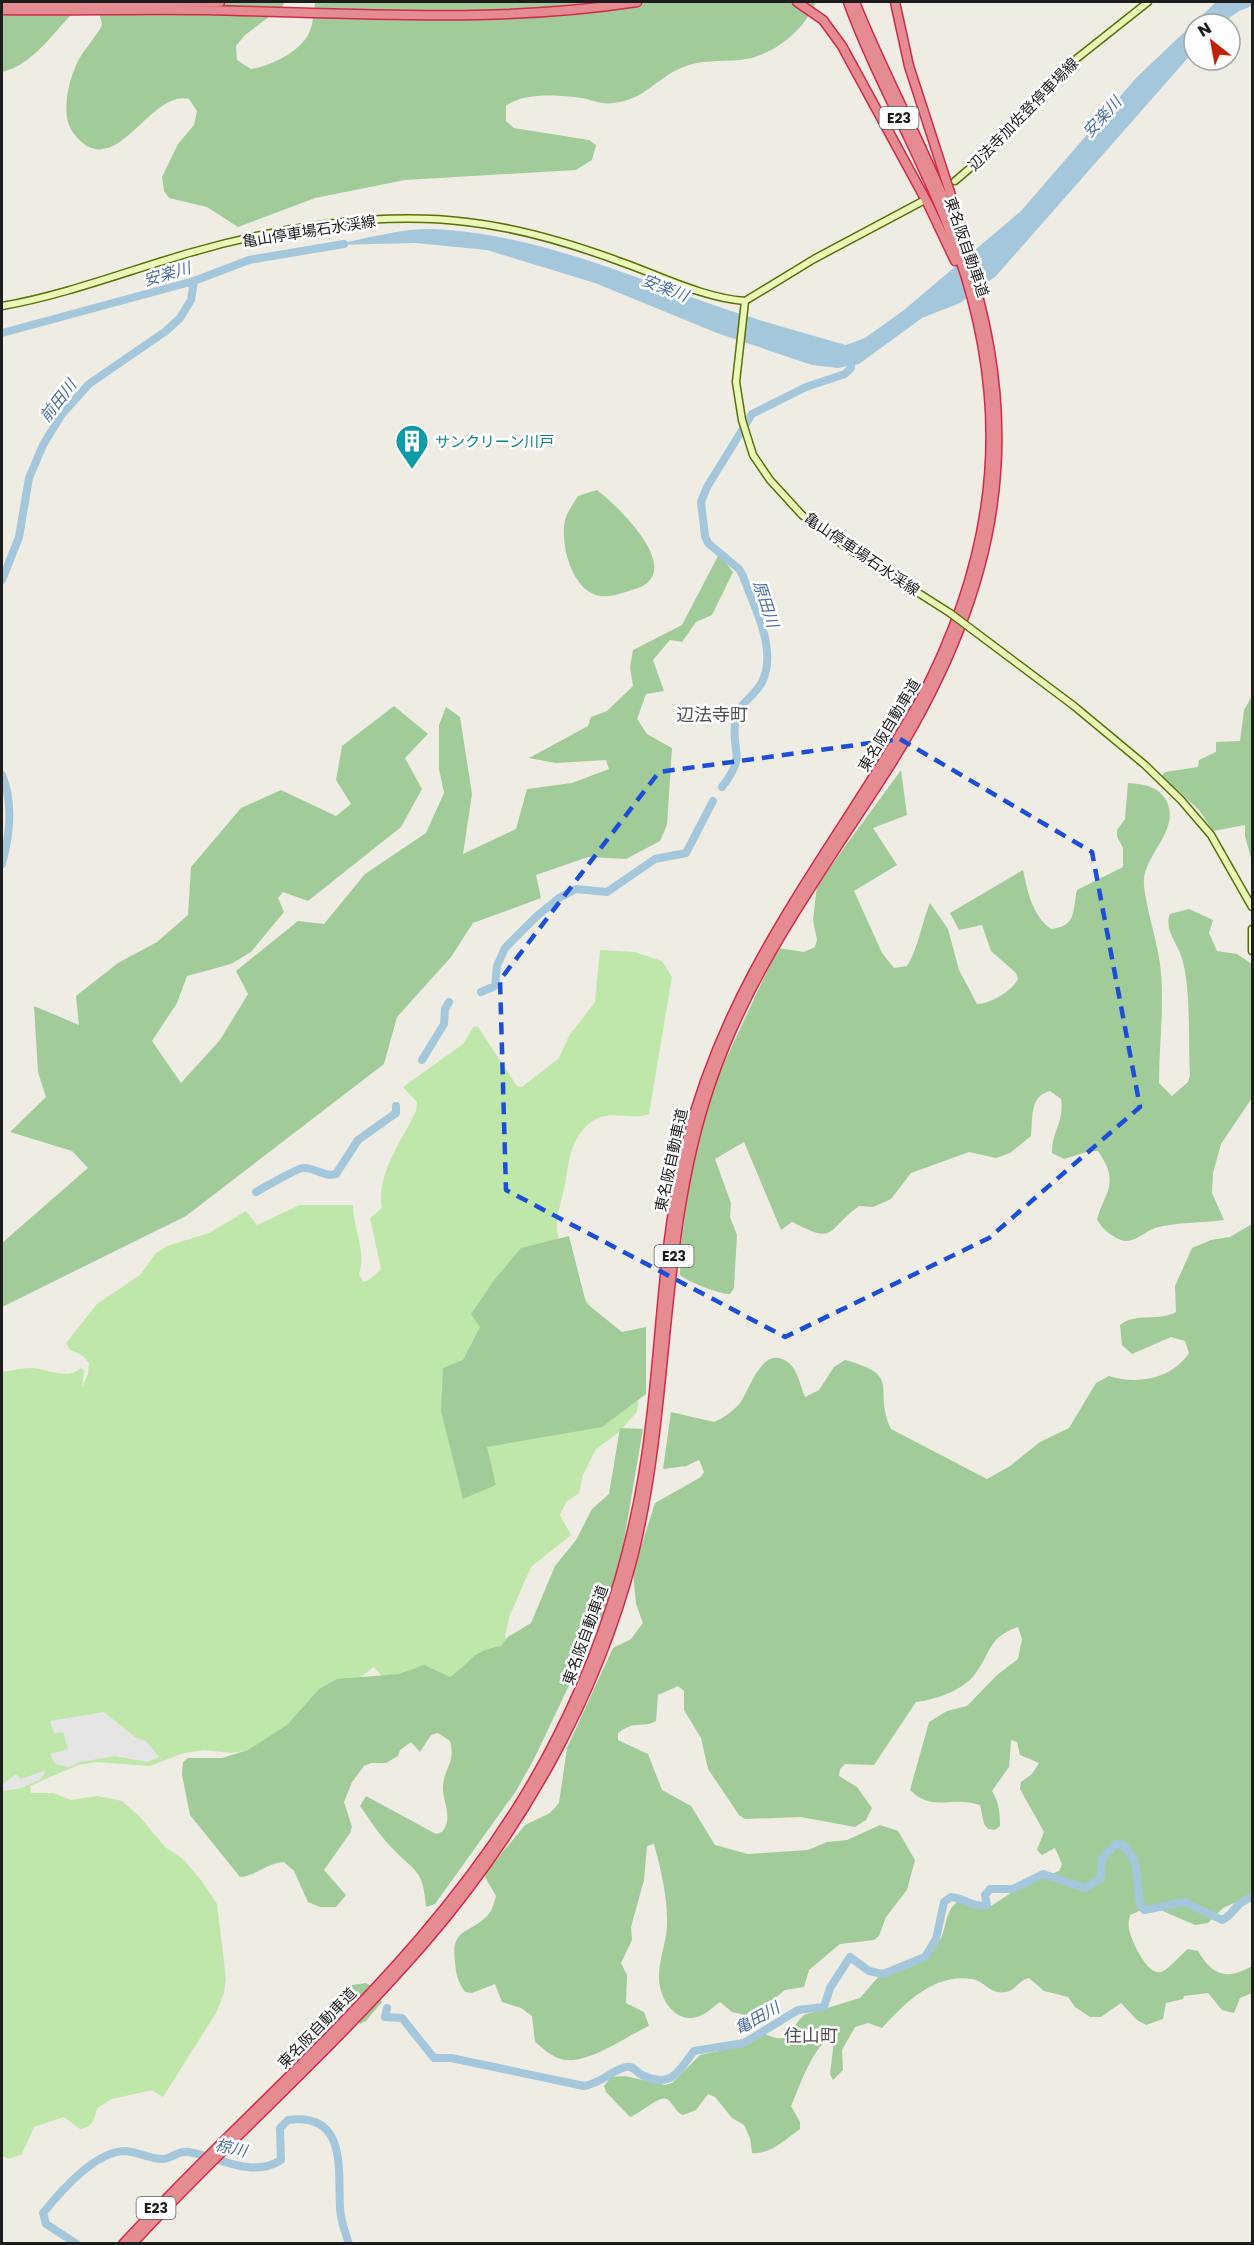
<svg xmlns="http://www.w3.org/2000/svg" width="1254" height="2245" viewBox="0 0 1254 2245" font-family="Poppins,'Noto Sans JP',sans-serif">
  <rect width="100%" height="100%" fill="#eeece3"/>
  <path fill="#c0e7aa" d="M600,950L635,952L662,961L672,977L649,1114C632,1121 610,1108 591,1122C573,1135 569,1158 566,1179C564,1194 556,1214 557,1229C564,1286 608,1328 643,1368L637,1412L618,1433L596,1449L583,1475L579,1493L566,1502L560,1515L571,1535L531,1567L509,1617L505,1637L509,1646L451,1680L382,1676L374,1667L268,1746L233,1753L203,1750L181,1754L150,1766L96,1762L78,1765L30,1786L31,1793H53L71,1800L97,1796L122,1801L139,1816L165,1847L183,1859L201,1880L217,1904L226,1979L224,1993L216,2013L163,2097L152,2090L112,2099L97,2108C94,2120 93,2127 80,2129L64,2117L34,2127L22,2154L9,2159L2,2156V1371C10,1372 20,1368 30,1368C48,1368 66,1381 81,1368L84,1370L82,1388L88,1374L89,1363L82,1355L70,1350L66,1343L97,1304L140,1275L156,1253L167,1246L209,1233L246,1211L257,1225L300,1205H353C353,1229 367,1252 359,1274L363,1282L369,1280L381,1269L370,1218L382,1208C375,1176 403,1139 416,1111L417,1102L403,1087L463,1044L474,1026L478,1027L517,1086L522,1087L559,1058L569,1036L595,1002Z"/>
  <path fill="#a1cc99" d="M2,2H285L282,7L245,35L236,46L237,60L251,69C270,66 298,53 308,35C313,27 314,11 315,2H816C803,32 773,56 740,60C720,62 700,59 681,68C655,79 645,100 613,103C603,105 592,100 582,98C560,95 523,92 506,106V121L514,128L589,140L596,145L592,160L576,170L405,180L315,198L238,227L207,207L169,198L164,191L162,177L178,144L194,125L197,111L189,99C149,89 115,186 74,134C59,115 69,78 79,59C86,47 96,37 102,25L99,11L74,12C53,33 31,66 2,72Z
    M597,490C619,507 690,575 632,590C622,593 607,599 596,595C571,587 560,544 565,520C567,512 574,503 578,496Z
    M719,554L733,572L712,615L696,622L682,642L670,640L653,660L664,691L646,694L637,719L647,734L672,748L667,825L660,841L626,859L588,857L536,875L541,898L473,923L451,957L397,1017L384,1064L186,1216L2,1307V1243L88,1168L72,1151L10,1132L46,1097L38,1072L34,1006L79,1025L76,996L118,963L157,942L188,915L191,867L241,808L281,790L336,816L351,804L336,780L342,746L394,706L428,734L405,758L422,789L401,827L308,901L283,892L278,898L284,912L251,952L231,964L187,976L177,1003L152,1041L181,1083L220,1040L248,994L236,971L298,921L324,924L365,874L426,833L444,793L439,769V725L446,707L460,717L472,794L463,854L516,829L527,789L572,783L609,769L606,760L556,763L529,758L588,726L591,717L607,711L633,686L630,667L633,650L682,625Z
    M1252,696V862L1245,836V825L1213,831L1199,810L1162,776L1165,772L1198,767L1199,760L1216,752V742L1240,741L1244,710Z
    M901,770L907,815L873,828L897,865L854,891L882,953L894,968L907,966C919,947 921,924 930,903L948,929L959,970L977,1004C990,1004 1012,991 1018,979L1016,973L991,951L982,925L959,930L950,913L1023,870C1028,893 1032,915 1051,929C1077,926 1072,912 1077,890L1123,867V848L1117,836V830L1125,819L1128,783C1143,784 1160,786 1167,802C1179,830 1148,851 1144,878C1142,895 1158,943 1160,964C1165,1001 1159,1045 1159,1083L1172,1096L1188,1082L1190,1075C1188,1041 1191,994 1183,962C1180,946 1163,930 1170,914L1189,909L1213,920L1209,933L1217,951L1237,954L1252,964V1098L1221,1144L1213,1173L1212,1193L1224,1220C1202,1223 1176,1222 1155,1228C1146,1231 1135,1242 1125,1241C1115,1239 1101,1229 1097,1219C1106,1190 1120,1183 1098,1151H1090L1064,1159L1052,1153C1051,1133 1065,1121 1061,1099L1050,1091C1029,1096 1033,1119 1031,1136L1010,1153L996,1158L969,1152L911,1173L891,1199L873,1207L859,1206C825,1231 837,1245 792,1222L781,1230L744,1142L715,1159L731,1203L730,1217L737,1235L734,1288L730,1294C722,1295 686,1281 680,1275L681,1244L693,1160L710,1093L778,948L804,952L815,947L817,940L813,920L817,885Z
    M1252,1224V1895L1223,1908L1208,1923L1195,1925L1151,1906L1130,1915C1129,1919 1128,1925 1129,1929C1131,1940 1147,1975 1160,1972C1168,1971 1181,1954 1188,1949L1198,1951C1212,1975 1226,1981 1252,1966V1993L1240,1998L1234,2013L1222,2010L1208,1993L1184,1996L1183,1999L1166,2003L1163,2019L1146,2025L1137,2020L1121,2003L1101,2017H1090L1075,2007L1068,1997L1044,1991L1029,1978C1019,1980 1016,1990 1006,1992C990,1995 985,1981 972,1979C934,1973 905,2003 882,2028L868,2023L855,2027L842,2050L843,2070L833,2080L830,2074L835,2033C811,2049 803,2079 791,2106L800,2122V2129C786,2139 770,2155 752,2153L750,2138L744,2125L732,2118L715,2097L708,2094L696,2110L683,2115C675,2112 674,2104 667,2099C659,2095 641,2113 630,2117L606,2092L604,2086L611,2077L625,2076L665,2085L672,2083L700,2055L747,2045L765,2034C793,2047 788,2029 804,2015L860,1998L879,1976C901,1974 931,1959 941,1938C947,1926 945,1909 959,1901C966,1897 982,1904 991,1906L1023,1885L1059,1871L1062,1864L1055,1848L1042,1855L1037,1850L1044,1832L1020,1789L1021,1782L1032,1774L1039,1763L1020,1755L1017,1742L1011,1740L1009,1767L992,1791C999,1802 1000,1813 1000,1826L995,1830L988,1829L984,1824L980,1805C952,1795 933,1813 910,1790L929,1722L947,1711L967,1706L997,1675L1018,1659L1022,1639L1018,1627C987,1638 992,1652 975,1674C964,1690 935,1700 916,1702L874,1765L845,1764L840,1769L839,1776L857,1787L872,1808L866,1820L855,1827L801,1817L745,1819L739,1815L708,1769L701,1738L684,1710V1691L678,1686L658,1695L656,1721C642,1729 637,1719 618,1733V1740L648,1754L662,1790L691,1806L715,1845L748,1854L808,1850L827,1842L847,1840L880,1825L898,1831L915,1860L907,1890L886,1917L879,1936L874,1940L840,1944L809,1970L804,1987L785,1990L774,1999L745,2015L732,2012L720,2002C713,2007 705,2015 697,2017C674,2024 658,1996 659,1976C659,1960 666,1943 667,1926C668,1898 661,1870 654,1844L647,1846L644,1880L631,1927L632,1940L621,1963L627,1975L626,2003L644,2012L649,2026C626,2036 583,2069 558,2058C550,2055 542,2048 535,2042L532,2016L521,2008L502,2002L495,1984L472,1993L465,1992C458,1982 456,1975 455,1962C451,1928 467,1935 486,1917C492,1912 494,1903 496,1896L484,1875L525,1825L550,1813L559,1803L567,1748L613,1648L631,1639L643,1623L636,1604L633,1572L655,1503L701,1477L704,1472L699,1460L686,1466L663,1469L671,1412L714,1422C723,1419 734,1410 740,1403C750,1389 763,1341 790,1364C798,1371 801,1388 805,1397L819,1390L834,1367L845,1360C904,1376 872,1388 891,1429L987,1479L1010,1466L1040,1442L1069,1428L1096,1383L1109,1376C1137,1385 1172,1379 1189,1353L1185,1341L1171,1337L1132,1354L1122,1345L1120,1325C1137,1312 1157,1322 1176,1312L1175,1286L1192,1248L1211,1240L1230,1237Z
    M569,1236L586,1303L622,1332L646,1327V1394L602,1427L487,1447L496,1485L463,1499L441,1411L443,1368L463,1360L480,1327L471,1314L495,1279L521,1248Z
    M620,1428L643,1429L621,1558L603,1614L534,1759L516,1791L435,1904L426,1907C423,1869 416,1873 392,1848C380,1836 370,1820 360,1806L366,1796L436,1834L442,1832C454,1818 442,1802 443,1786C444,1768 456,1762 450,1741L438,1733L431,1735L420,1752L411,1742L400,1750L398,1756L386,1763H371L364,1766L352,1782L344,1802L352,1827L350,1833L324,1870L346,1895L336,1907H320L308,1902L294,1871L284,1862C266,1863 256,1876 240,1877L190,1815L182,1775L183,1762L188,1758H222L248,1750L287,1725L319,1689L337,1679L399,1674L424,1665L450,1677C472,1662 471,1651 501,1646L508,1637L531,1623L555,1566L576,1540L592,1509L609,1494Z
    M366,1983L376,1989L382,2002L366,2021L360,2024L350,2011L344,1996L352,1985Z"/>
  <path fill="#e5e5e5" d="M104,1712L135,1737L146,1741L159,1757L147,1762L115,1756L81,1762L68,1767L55,1764L50,1754L68,1749L63,1732L54,1733L50,1721Z
    M46,1770L41,1779L22,1788L3,1791L2,1785L16,1774L21,1779Z"/>
  <path fill="#a4c7db" d="M1216,2H1252V6L1239,11L1221,24H1194V51L996,276L960,303L922,318L859,364L838,368L812,365L717,333L595,283L487,250L416,243L332,245C360,240 403,228 431,229C536,233 630,277 728,310C767,323 806,334 846,345L865,338L904,310L1021,211L1136,78Z"/>
  <g fill="none" stroke-linecap="round" stroke-linejoin="round">
    <path stroke="#a4c7db" stroke-width="8" d="M2,333L194,281L249,260L344,244
      M2,580L19,537L29,478L43,445L62,414L89,384L166,331L180,318L191,300L194,281
      M2,775C14,804 10,835 2,864
      M722,787C749,752 729,753 736,718C739,703 755,696 762,682C778,650 754,607 743,576L739,569L708,543L705,536L701,502L707,487L752,414L806,387L845,374L851,368V362
      M481,992L495,986L497,966L505,948L537,916L559,898L576,889L607,892L655,859L686,853L713,801
      M422,1060L444,1024L445,1009L449,1002
      M256,1192C263,1188 298,1168 303,1168C314,1167 326,1178 336,1174L358,1140L396,1113V1106
      M387,2008L385,2017L402,2018L434,2058H451L584,2086C602,2083 614,2069 626,2067C633,2065 636,2072 642,2075C673,2089 678,2071 694,2051L744,2043L798,2010L824,2007L830,1988L850,1957L869,1971L883,1974L925,1957L936,1939L944,1902L951,1897C965,1898 972,1908 987,1905L985,1895L990,1889H1013L1043,1874L1085,1888L1101,1878L1102,1859L1116,1844L1123,1845L1135,1861L1140,1904L1144,1910L1185,1902L1222,1920C1234,1915 1233,1904 1252,1897
      M77,2244L46,2224L43,2213C61,2191 95,2151 126,2151C138,2152 150,2159 162,2159C172,2159 178,2150 189,2152C220,2157 251,2179 281,2160L280,2128L288,2120C347,2112 338,2169 340,2207C340,2219 345,2232 349,2244"/>
    <defs>
      <path id="secondary" d="M955,181L990,151L1061,71L1148,2
        M745,301L814,259L921,202
        M2,306C65,295 127,271 189,253C274,228 378,211 467,222C521,228 573,244 624,263C663,277 704,298 745,301L736,382L742,420L753,455L770,480L802,515L846,547L950,613
        M970,628L1074,706L1145,765L1181,800L1211,835L1252,907
        M1252,929V951"/>
      <path id="motorway" d="M797,2L823,20L842,46L928,204L955,261
        M895,2L909,66L969,251
        M2,3L220,2
        M2,10C70,11 138,9 206,10C348,13 495,24 637,2
        M123,2244C275,2080 457,1939 558,1735C608,1636 639,1529 651,1419C662,1327 664,1234 686,1144C729,971 833,852 919,702C1001,547 1014,399 951,234C921,155 877,81 848,2
        M132,2244C227,2142 332,2050 424,1944C520,1832 596,1701 633,1557C672,1401 658,1236 711,1083C751,965 825,868 891,764C999,590 1031,429 958,233C928,154 886,80 855,2"/>
    </defs>
    <use href="#secondary" stroke="#577008" stroke-width="9"/>
    <use href="#motorway" stroke="#d3294c" stroke-width="11"/>
    <use href="#secondary" stroke="#ebf7b8" stroke-width="6"/>
    <use href="#motorway" stroke="#e48c91" stroke-width="8"/>
    <defs>
      <path id="secondary-bridge" d="M950,613L970,628"/>
    </defs>
    <use href="#secondary-bridge" stroke="#577008" stroke-width="9" stroke-linecap="butt"/>
    <use href="#secondary-bridge" stroke="#ebf7b8" stroke-width="6"/>
  </g>
  <path fill="none" stroke="#1d4ed8" stroke-width="4.5" stroke-dasharray="12 8" stroke-linejoin="round" d="M900,739L1092,852L1140,1107L989,1238L785,1337L506,1190L500,980L659,772Z"/>
  <defs>
    <symbol id="building-pin" viewBox="-11 -11 22 30"><path d="M0 17L-7.5 6A9.5 9.5 0 1 1 7.5 6Z" fill="#0f9aa8" stroke="#fff"/><path d="M-4-6H4V6H1V3H-1V6H-4ZM-2.5-4.3h1.7v1.8h-1.7ZM.8-4.3h1.7v1.8H.8ZM-2.5-1h1.7V.8h-1.7ZM.8-1h1.7V.8H.8Z" fill="#fff"/></symbol>
  </defs>
  <g fill-rule="evenodd">
    <use href="#building-pin" x="393" y="422" width="38" height="52"/>
  </g>
  <g text-anchor="middle" dominant-baseline="central" stroke-width="5" stroke-linejoin="round" paint-order="stroke">
    <g fill="#fff" stroke="#616161" stroke-width="1.5">
      <rect x="879.5" y="107" width="39" height="22" rx="4.5"/>
      <rect x="654.5" y="1245" width="39" height="22" rx="4.5"/>
      <rect x="136.5" y="2197" width="39" height="22" rx="4.5"/>
    </g>
    <g font-size="14" font-weight="bold" fill="#1d1d1d">
      <text x="899" y="118">E23</text>
      <text x="674" y="1256">E23</text>
      <text x="156" y="2208">E23</text>
    </g>
    <g font-size="15" fill="#1d1d1d" stroke="#fff">
      <text transform="translate(1023 114) rotate(-46)">辺法寺加佐登停車場線</text>
      <text transform="translate(309 231) rotate(-9)">亀山停車場石水渓線</text>
      <text transform="translate(967 247) rotate(71)">東名阪自動車道</text>
      <text transform="translate(862 554) rotate(34)">亀山停車場石水渓線</text>
      <text transform="translate(889 725) rotate(-59)">東名阪自動車道</text>
      <text transform="translate(671 1160) rotate(-78)">東名阪自動車道</text>
      <text transform="translate(585 1635) rotate(-70)">東名阪自動車道</text>
      <text transform="translate(317 2028) rotate(-46)">東名阪自動車道</text>
    </g>
    <g font-size="15" fill="#0d838f" stroke="#fff" text-anchor="start">
      <text x="435" y="441">サンクリーン川戸</text>
    </g>
    <g font-size="16" font-style="italic" fill="#4c6ea9" stroke="#fff">
      <text transform="translate(1102 117) rotate(-48)">安楽川</text>
      <text transform="translate(167 274) rotate(-16)">安楽川</text>
      <text transform="translate(665 288) rotate(21)">安楽川</text>
      <text transform="translate(58 401) rotate(-52)">前田川</text>
      <text transform="translate(766 604) rotate(72)">原田川</text>
      <text transform="translate(757 2018) rotate(-29)">亀田川</text>
      <text transform="translate(231 2148) rotate(13)">椋川</text>
    </g>
    <g font-size="18" fill="#505050" stroke="#fff">
      <text x="712" y="714">辺法寺町</text>
      <text x="811" y="2035">住山町</text>
    </g>
  </g>
  <rect width="1254" height="2245" fill="none" stroke="#1d1d1d" stroke-width="6"/>
  <g transform="translate(1212 42) rotate(329)"><circle r="28" fill="#ffffff" stroke="#a5a5a5" stroke-width="1.5"/>
  <path d="M0-4.5L10 22L0 15L-10 22Z" fill="#c42006"/>
  <text y="-9" font-size="16" font-weight="bold" text-anchor="middle" fill="#1d1d1d">N</text>
  </g>
</svg>
